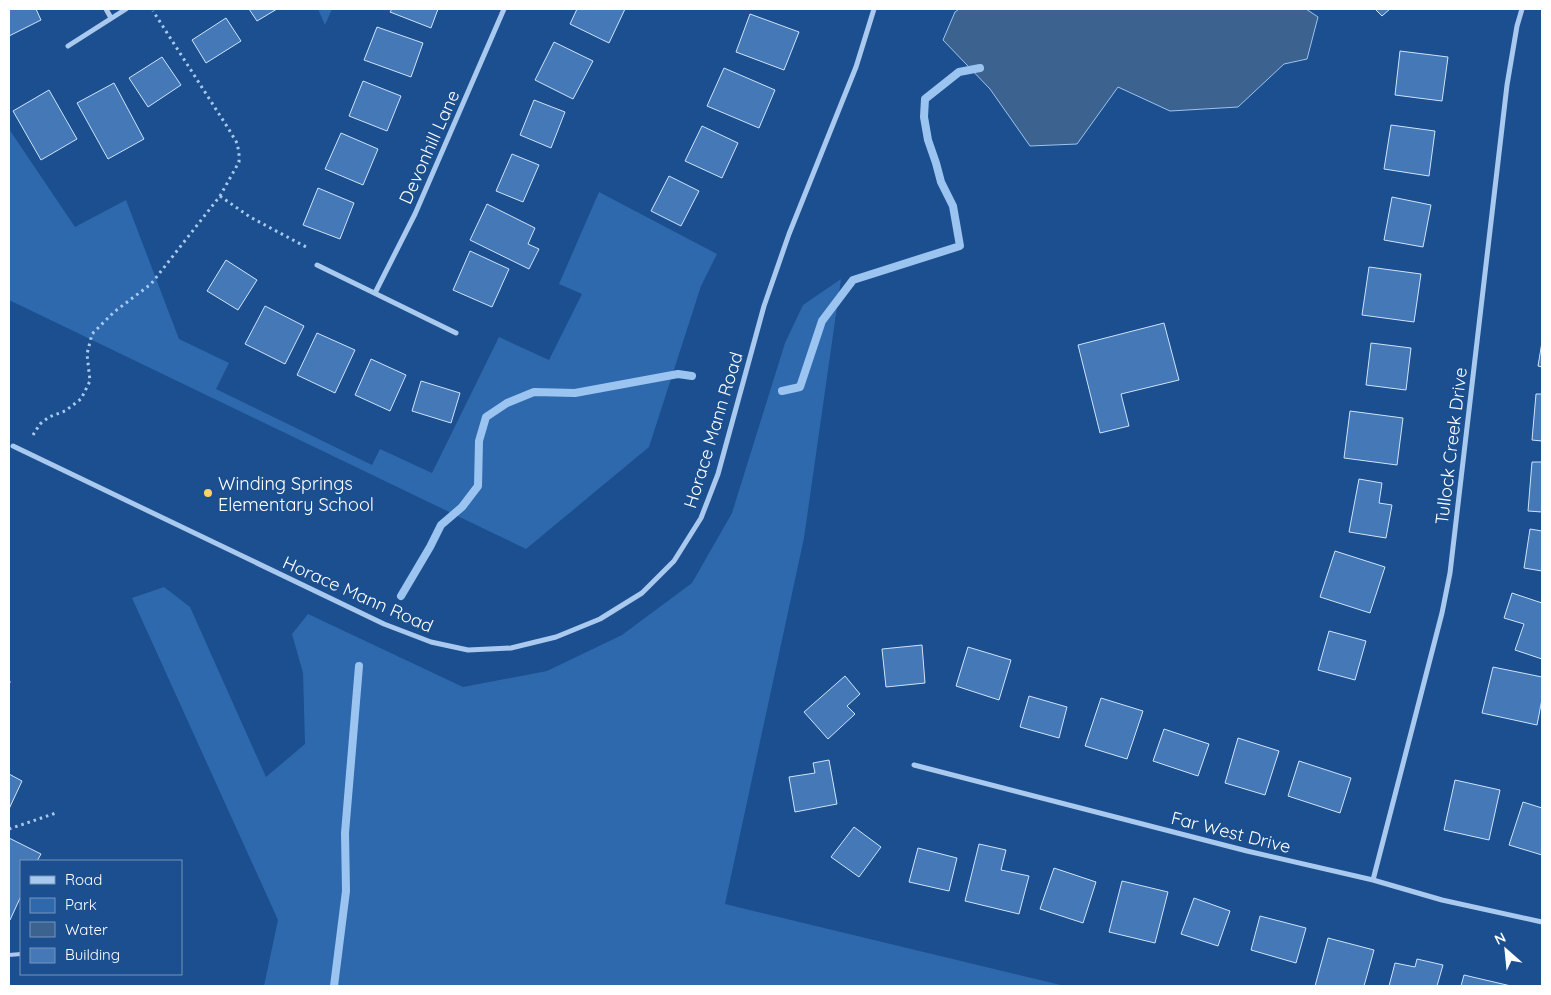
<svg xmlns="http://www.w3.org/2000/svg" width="1551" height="995" viewBox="0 0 1551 995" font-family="Quicksand,sans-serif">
  <rect width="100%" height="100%" fill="#1b4f8f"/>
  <path fill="#2e69ad" d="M318,9H332L325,25Z
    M9,129L75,227L126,200L179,339L229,363L216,389L372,465L380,449L432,473L499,337L549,360L582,294L559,284L599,192L717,254L701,286L649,447L526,549L9,300Z
    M841,279L804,538L725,904L1065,986H264L278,920L132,598L164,587L190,607L266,777L305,744L303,673L292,634L308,614L463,687L547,671L622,635L692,583L732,513L785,343L803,305Z"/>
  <path fill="#3c6290" stroke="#9cc4f0" d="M959,9H1306L1318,17L1307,59L1284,64L1238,107L1170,111L1118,87L1077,144L1030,146L990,89L943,40L955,12Z"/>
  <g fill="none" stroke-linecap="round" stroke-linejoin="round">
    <path stroke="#9cc4f0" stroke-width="8" d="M782,391L800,387L822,321L853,280L960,246L953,206L941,182L936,163L928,140L924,117L925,99L959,72L980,68
      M401,596L430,547L441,525L462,507L478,486L479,441L486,417L507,403L534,392L575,393L678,374L692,376
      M334,986L346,891L345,833L359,666"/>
  </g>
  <path fill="#4478b7" stroke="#cfe3fa" d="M9,9H36L41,20L9,36Z
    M249,9H277L257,21Z
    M392,9H438L431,28L390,12Z
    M577,9H625L609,43L570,24Z
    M1375,9H1390L1382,16Z
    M750,14L799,32L784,70L736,52Z
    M226,18L241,41L206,63L192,40Z
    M377,27L423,43L411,77L364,60Z
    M554,42L593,61L573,99L535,80Z
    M1400,51L1448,57L1442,101L1395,95Z
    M162,57L181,85L148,107L129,78Z
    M724,68L775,90L759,128L707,106Z
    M363,81L401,96L387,131L349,116Z
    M114,83L144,139L108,159L77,103Z
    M49,90L77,139L41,160L13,111Z
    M534,100L565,112L551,148L520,135Z
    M1391,125L1435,131L1429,176L1384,169Z
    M702,126L738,143L722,178L685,161Z
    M341,133L378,149L363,185L325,169Z
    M512,154L539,165L523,202L496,191Z
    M669,176L699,191L681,226L651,211Z
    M318,188L354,203L340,239L303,225Z
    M1392,197L1431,205L1423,247L1384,240Z
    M487,204L535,228L528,244L539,249L529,269L470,240Z
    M470,251L509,269L492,307L453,290Z
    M226,260L257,280L238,310L207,291Z
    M1369,267L1421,274L1414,322L1362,315Z
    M265,306L304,326L285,364L245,344Z
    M1164,323L1179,380L1121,394L1129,426L1100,433L1078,345Z
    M317,333L355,350L335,393L297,375Z
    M1542,342V367L1538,366Z
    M1371,343L1411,348L1406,390L1366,385Z
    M371,359L406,375L390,411L355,395Z
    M421,381L460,393L451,423L412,411Z
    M1536,394H1542V441L1532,440Z
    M1350,411L1403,418L1397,465L1344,458Z
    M1532,462H1542V512L1528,511Z
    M1359,479L1382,483L1379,503L1392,505L1386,538L1349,532Z
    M1530,529L1542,531V571L1524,568Z
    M1335,551L1385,567L1370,613L1320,597Z
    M1512,593L1542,603V659L1515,650L1524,624L1504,618Z
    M1329,631L1366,641L1355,680L1318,670Z
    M922,645L925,683L886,687L882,649Z
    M968,647L1011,660L999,700L956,686Z
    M1493,667L1542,677V699L1537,725L1482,713Z
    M845,676L860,694L847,706L855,714L828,739L804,712Z
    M1029,696L1067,707L1059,738L1020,727Z
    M1101,698L1143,711L1127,759L1085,746Z
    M1164,729L1209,744L1198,776L1153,761Z
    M1238,738L1279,751L1265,795L1225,783Z
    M829,760L837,804L795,812L789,777L815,773L813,763Z
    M1299,761L1351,778L1340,813L1288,796Z
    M9,774L22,781L9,809Z
    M1455,780L1500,790L1489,840L1444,830Z
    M1523,802L1542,808V855L1509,845Z
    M854,827L881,847L859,877L831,857Z
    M9,838L41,854L37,861H21V896L10,920L9,919Z
    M979,844L1006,850L1001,870L1029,876L1019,914L965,901Z
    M918,848L957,858L949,891L909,882Z
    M1054,868L1096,882L1083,923L1040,909Z
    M1122,881L1168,892L1155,943L1109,932Z
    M1194,898L1230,911L1218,946L1181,934Z
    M1260,916L1306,928L1296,963L1251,950Z
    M1328,938L1374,950L1364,986H1315Z
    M1417,959L1443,965L1437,986H1389L1395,963L1415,967Z
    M1464,975L1511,986H1461Z"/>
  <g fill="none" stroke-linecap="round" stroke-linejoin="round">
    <path stroke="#a9c9ee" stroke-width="3" stroke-dasharray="2.5 4" stroke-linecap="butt" d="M220,196L250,217L308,248
      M33,435L40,424L49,417L65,411L81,399L90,381L87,354L92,334L114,312L151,284L220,196L239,162V153L237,143L228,128L153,11
      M9,682L10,683
      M9,829L56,813"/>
    <path stroke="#a9c9ee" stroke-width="4" d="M9,955L21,954"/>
    <path stroke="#a9c9ee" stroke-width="5" d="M106,9L111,18
      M68,46L126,9
      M317,265L456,333
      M375,293L415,214L504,9
      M13,446L384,624L431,642L468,650L511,648L556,637L600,619L642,593L674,561L701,518L718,474L764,306L789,234L856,67L874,9
      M914,765L1247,851L1373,880L1442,900L1542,922
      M1373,880L1442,613L1450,573L1507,85L1517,26L1522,9"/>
  </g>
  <circle fill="#ffd166" stroke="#1b4f8f" stroke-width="2" cx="208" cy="493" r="5"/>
  <g text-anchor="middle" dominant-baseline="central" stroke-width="4.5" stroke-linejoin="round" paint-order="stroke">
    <g font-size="18" fill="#fff" stroke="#1b4f8f">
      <text transform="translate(429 147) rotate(-66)">Devonhill Lane</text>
      <text transform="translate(713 430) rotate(-73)">Horace Mann Road</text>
      <text transform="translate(1451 446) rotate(-83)">Tullock Creek Drive</text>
      <text transform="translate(358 594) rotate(24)">Horace Mann Road</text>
      <text transform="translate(1231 832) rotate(14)">Far West Drive</text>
    </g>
    <g font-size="18" fill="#fff" stroke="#1b4f8f" text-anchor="start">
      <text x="218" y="483">Winding Springs<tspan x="218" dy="21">Elementary School</tspan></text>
    </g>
  </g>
  <rect width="1551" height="995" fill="none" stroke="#ffffff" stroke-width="20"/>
  <rect x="20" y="860" width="162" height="115" fill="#1b4f8f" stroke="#7695bc"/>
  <rect x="30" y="876" width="25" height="8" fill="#a9c9ee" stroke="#7695bc"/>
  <text x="65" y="885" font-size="15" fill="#ffffff">Road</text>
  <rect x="30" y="898" width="25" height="15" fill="#2e69ad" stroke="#7695bc"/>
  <text x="65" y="910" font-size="15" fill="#ffffff">Park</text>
  <rect x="30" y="922" width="25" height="15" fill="#3c6290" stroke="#7695bc"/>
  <text x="65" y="935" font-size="15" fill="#ffffff">Water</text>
  <rect x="30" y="948" width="25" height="15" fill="#4478b7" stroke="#7695bc"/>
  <text x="65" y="960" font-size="15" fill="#ffffff">Building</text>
  <g transform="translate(1506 950) rotate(333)" stroke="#1b4f8f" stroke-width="4" paint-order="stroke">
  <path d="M0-4L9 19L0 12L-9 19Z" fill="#ffffff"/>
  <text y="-8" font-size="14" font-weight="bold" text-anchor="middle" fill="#ffffff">N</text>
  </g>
</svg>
